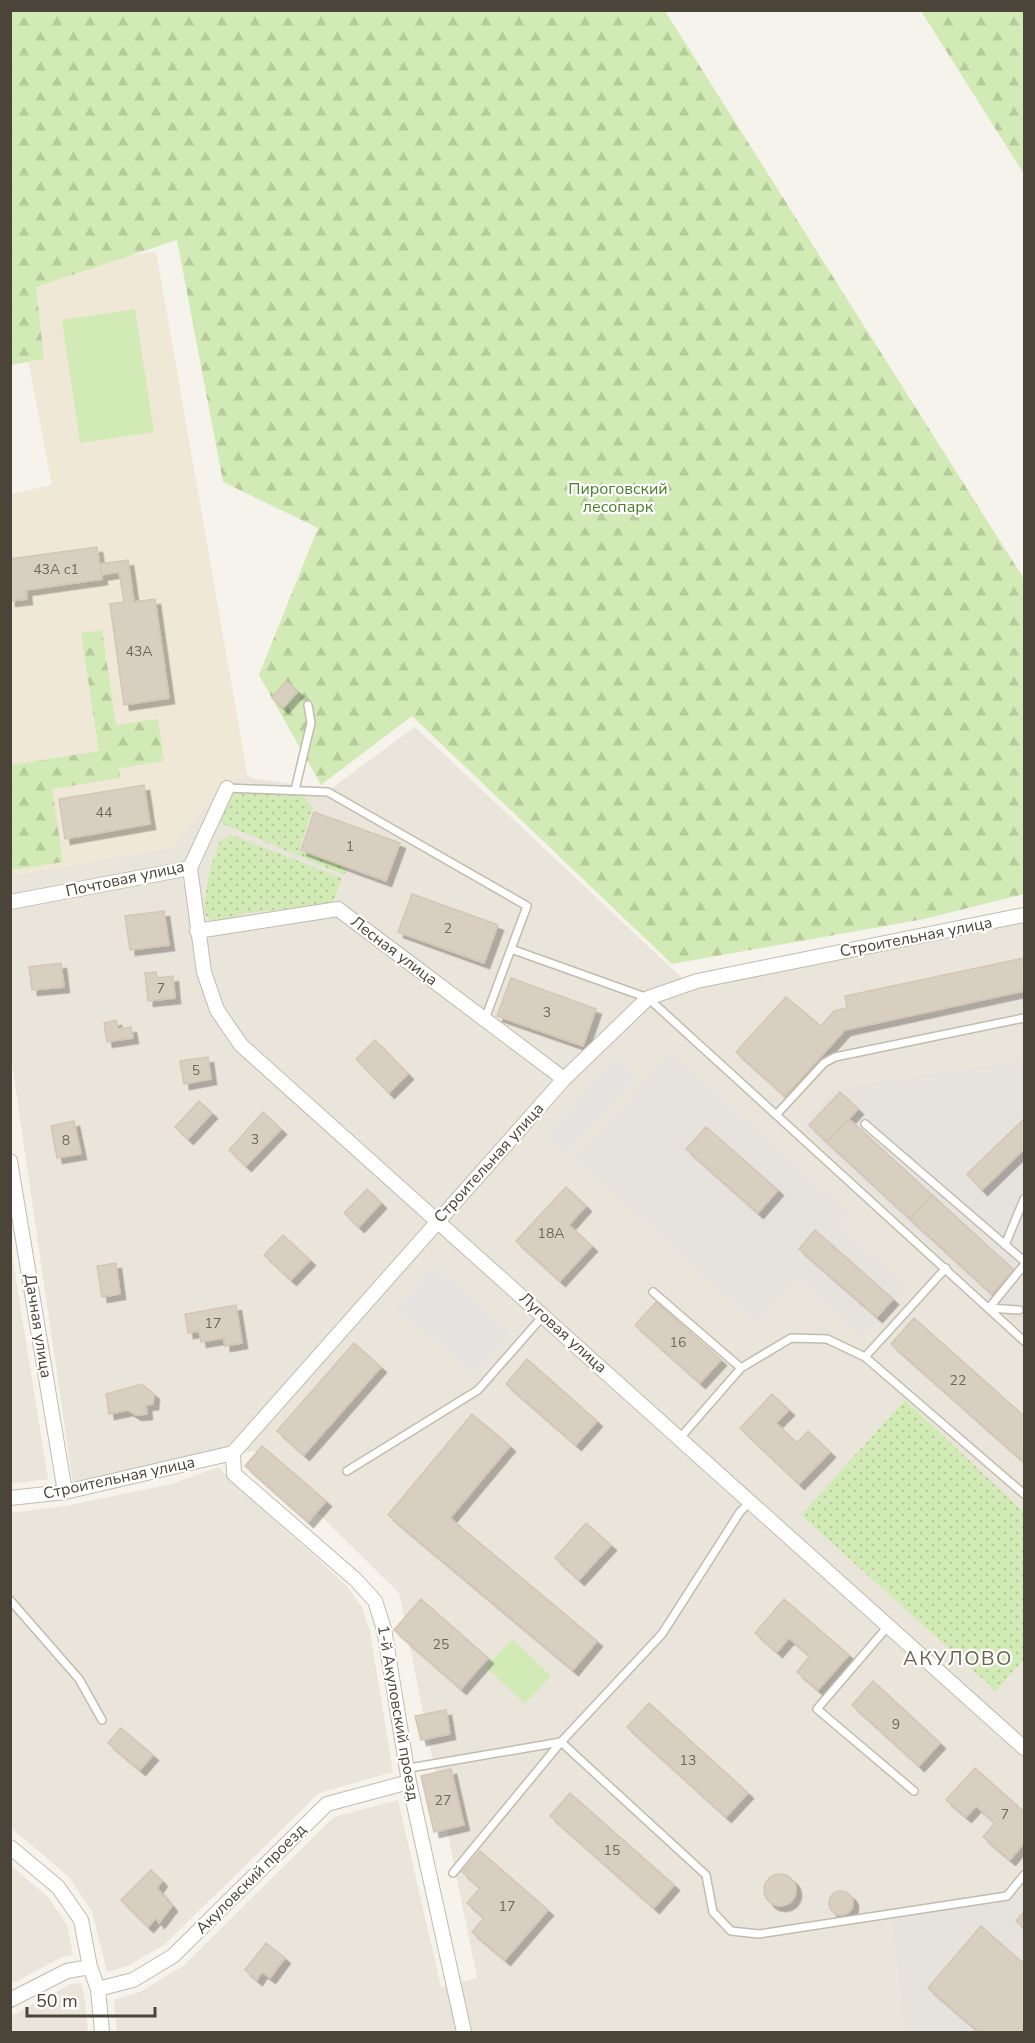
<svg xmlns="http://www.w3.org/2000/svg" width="1035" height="2043" viewBox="0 0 1035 2043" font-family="'Nunito Sans',sans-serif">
  <defs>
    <pattern id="grass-dots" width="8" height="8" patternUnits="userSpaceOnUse" patternTransform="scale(1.5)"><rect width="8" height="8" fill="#d2eab5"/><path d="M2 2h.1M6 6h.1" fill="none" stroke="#b6ca9c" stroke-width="1.8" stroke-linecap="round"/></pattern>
    <pattern id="forest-firs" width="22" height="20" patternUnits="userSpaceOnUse" patternTransform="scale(1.5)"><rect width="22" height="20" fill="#d2eab5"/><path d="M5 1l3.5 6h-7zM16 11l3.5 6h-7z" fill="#b6ca9c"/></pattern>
    <filter id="shadow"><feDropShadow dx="5.5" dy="5.5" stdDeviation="0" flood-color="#0004"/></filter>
  </defs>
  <rect width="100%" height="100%" fill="#f6f3ec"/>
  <path fill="#eae5da" d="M156,252L247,774L251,778L329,790L415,727L684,980L1024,916V2032H117L114,2000L140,1992L183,1966L334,1817L398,1800L441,1987L477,1978L399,1593L255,1451L169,1464L73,1484L10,1050V495L52,485L12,273Z
    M10,1242L48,1479L11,1484H10Z
    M219,1467L228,1478L346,1585L362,1607L370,1632L393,1772L319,1793L164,1945L127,1966L107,1972L92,1911L68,1876L11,1828L10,1513L66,1506L171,1484Z
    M10,1865L48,1897L67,1925L73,1955L62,1957L11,1984Z
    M81,1983L84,1993L88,2032H11V2016L71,1984Z"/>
  <path fill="#e6e2dd" d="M670,1050L852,1214L842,1226L909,1286L862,1338L797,1279L756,1324L573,1159Z
    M1024,1060V1331L802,1127L834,1088Z
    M1024,1887V2032H905L892,1918L1012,1901Z"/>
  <path fill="#efe8d6" d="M156,252L247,775L220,789L172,848L11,876L10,495L52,485L12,273Z"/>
  <path fill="url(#grass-dots)" d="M229,791L304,796L313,808L299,850L347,867L344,875L216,821Z
    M229,834L342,878L332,905L246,913L227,920H211L204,914C206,886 210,864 221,838L226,839Z
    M905,1400L1024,1512V1659L996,1691L801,1515Z"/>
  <path fill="url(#forest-firs)" d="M11,11H665L1024,579V894L924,919L672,964L412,716L321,785L259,675L318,528L223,482L177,240L36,287L44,359L11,365Z
    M921,11H1024V174Z
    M102,630L116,725L158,719L164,761L119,768L120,778L52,789L63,862L11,870V765L99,751L81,633Z"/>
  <path fill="#d2eab5" d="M135,309L154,432L80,443L62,320Z
    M512,1639L551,1676L525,1704L486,1667Z"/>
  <path fill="#e5e3e0" d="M615,1057L637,1077L567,1155L545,1135Z
    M434,1264L511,1332L473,1375L396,1308Z"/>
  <path fill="#d8cfc1" stroke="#d3c7b4" stroke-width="1.5" filter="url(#shadow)" d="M97,547L102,579L26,590L27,599L10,601V559Z
    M128,560L134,602L155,599L169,698L124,705L110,604L124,602L119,572L101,575L100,564Z
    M286,681L298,691L283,708L272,698Z
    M144,785L150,824L65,839L59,799Z
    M314,812L400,843L386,881L301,850Z
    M412,894L498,925L484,963L398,932Z
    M164,911L169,945L130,950L125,916Z
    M1024,958V991L845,1030L785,1096L736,1052L786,997L821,1026L834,1011L847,1008L845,996Z
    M61,963L64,987L32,990L29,967Z
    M156,972L157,978L173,976L175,998L148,1001L145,973Z
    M511,978L596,1009L583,1046L497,1016Z
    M116,1020L118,1029L131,1027L133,1038L107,1042L104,1023Z
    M375,1040L408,1074L389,1093L356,1059Z
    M208,1057L211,1079L184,1084L180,1061Z
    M840,1092L858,1109L827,1142L809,1125Z
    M199,1101L212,1113L188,1139L175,1127Z
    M263,1112L281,1129L246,1166L229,1150Z
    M849,1119L932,1195L910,1219L827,1142Z
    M1024,1119V1149L982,1190L967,1174Z
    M74,1121L81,1154L57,1158L51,1126Z
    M706,1127L778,1190L758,1213L686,1149Z
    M566,1187L586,1206L569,1225L592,1246L560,1281L516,1241Z
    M367,1189L381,1203L359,1227L344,1213Z
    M932,1195L1014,1270L992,1294L910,1219Z
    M815,1230L893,1299L877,1317L799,1249Z
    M283,1235L310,1260L291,1280L264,1255Z
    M116,1263L120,1294L102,1297L97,1266Z
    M656,1302L721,1360L700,1383L635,1325Z
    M236,1305L242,1343L225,1346L224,1338L201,1342L199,1331L188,1333L185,1314Z
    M914,1318L1024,1416V1462L891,1344Z
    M354,1343L381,1367L304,1455L277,1431Z
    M527,1359L597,1421L576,1445L506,1384Z
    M142,1384L154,1394L153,1404L146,1405L147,1414L136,1415L128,1410L109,1414L106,1394Z
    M772,1394L789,1410L776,1423L797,1443L808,1431L830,1452L799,1484L740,1428Z
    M472,1414L510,1446L450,1518L597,1641L573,1670L388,1515Z
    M262,1446L326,1501L308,1522L245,1466Z
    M586,1523L611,1545L579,1580L555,1558Z
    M421,1599L488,1658L461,1689L394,1630Z
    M784,1599L849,1655L818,1690L797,1672L810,1656L789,1638L777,1652L755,1633Z
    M873,1681L940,1743L919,1766L852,1705Z
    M649,1703L748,1793L726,1817L627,1727Z
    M446,1710L450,1734L421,1740L415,1716Z
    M121,1728L153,1755L140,1770L108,1743Z
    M975,1768L1024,1812V1843L1010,1860L983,1837L995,1823L976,1806L966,1817L946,1800Z
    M451,1769L464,1825L434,1832L421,1776Z
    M570,1793L674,1885L654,1908L550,1816Z
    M480,1851L548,1910L505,1960L472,1932L484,1918L467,1903L480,1888L462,1872Z
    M151,1870L162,1881L157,1888L172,1906L159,1923L156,1918L148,1927L121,1900Z
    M764 1890a16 16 0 1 1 32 0a16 16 0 1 1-32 0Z
    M829 1903a12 12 0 1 1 24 0a12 12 0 1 1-24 0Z
    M1024,1912V1928L1016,1921Z
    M981,1926L1024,1964V2032H979L928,1988Z
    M266,1943L285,1958L270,1978L262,1972L257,1980L245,1970Z"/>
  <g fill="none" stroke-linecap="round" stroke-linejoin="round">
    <defs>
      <path id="lane" d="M227,788L328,792L527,906L511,949
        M295,790L311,723L308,705
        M485,1019L511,949L648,998L1024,1341
        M776,1115L824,1063L835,1057L1024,1018
        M865,1124L1024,1261
        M1005,1245L1024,1199
        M946,1268L865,1357L1024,1494
        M653,1292L741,1368L680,1438
        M989,1308L1024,1265
        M989,1308L1019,1310
        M741,1368L791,1338L827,1339L865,1357
        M347,1471L478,1390L543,1316
        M10,1600L79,1679L102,1720
        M889,1625L817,1709L914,1791
        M415,1767L561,1742L662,1634L740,1512L751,1501
        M453,1873L561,1742L706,1875L713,1912L731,1931L759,1934L1007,1896L1024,1875"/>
      <path id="street" d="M190,868L204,972L217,1010L241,1045L1024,1748
        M190,868L227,788
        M10,902L190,868
        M197,931L338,909L564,1079
        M10,1161L65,1492
        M233,1453L234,1474L356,1580L375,1601L384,1629L409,1782L464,2032
        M10,1498L65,1492L233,1453L564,1079L648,998L697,981L1024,915
        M10,1847L58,1887L81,1920L90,1967L98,1989L102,2032
        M98,1989L133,1980L173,1956L327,1804L409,1782
        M10,2000L67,1971L90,1967"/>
    </defs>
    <use href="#lane" stroke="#c2bbae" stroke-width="10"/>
    <use href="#street" stroke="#c2bbae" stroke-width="16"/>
    <use href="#lane" stroke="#fff" stroke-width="7"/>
    <use href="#street" stroke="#fff" stroke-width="14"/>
  </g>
  <g text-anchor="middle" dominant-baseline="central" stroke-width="4.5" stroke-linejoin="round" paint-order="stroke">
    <g font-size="14" fill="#6e675b">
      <text x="56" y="569">43А с1</text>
      <text x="139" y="651">43А</text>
      <text x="104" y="812">44</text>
      <text x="350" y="846">1</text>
      <text x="448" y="928">2</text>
      <text x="161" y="988">7</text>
      <text x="547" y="1012">3</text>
      <text x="196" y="1070">5</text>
      <text x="255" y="1139">3</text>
      <text x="66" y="1140">8</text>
      <text x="551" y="1233">18А</text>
      <text x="213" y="1323">17</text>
      <text x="678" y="1342">16</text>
      <text x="958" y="1380">22</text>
      <text x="441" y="1644">25</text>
      <text x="896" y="1724">9</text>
      <text x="688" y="1760">13</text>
      <text x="443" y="1800">27</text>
      <text x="1005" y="1814">7</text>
      <text x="612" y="1850">15</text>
      <text x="507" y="1906">17</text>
    </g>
    <g font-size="16" fill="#4a7f2a" stroke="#fff">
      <text x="618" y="489">Пироговский<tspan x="618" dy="18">лесопарк</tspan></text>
    </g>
    <g font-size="16" fill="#4b4439" stroke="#fff">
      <text transform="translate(125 879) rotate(-12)">Почтовая улица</text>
      <text transform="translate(916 937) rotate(-11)">Строительная улица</text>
      <text transform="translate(394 951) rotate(37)">Лесная улица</text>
      <text transform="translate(489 1163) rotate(-48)">Строительная улица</text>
      <text transform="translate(38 1326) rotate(81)">Дачная улица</text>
      <text transform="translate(563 1333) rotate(42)">Луговая улица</text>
      <text transform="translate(119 1478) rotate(-12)">Строительная улица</text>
      <text transform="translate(398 1713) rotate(80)">1-й Акуловский проезд</text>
      <text transform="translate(251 1879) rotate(-45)">Акуловский проезд</text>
    </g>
    <g font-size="20" letter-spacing="1.5" fill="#6e6250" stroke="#fff">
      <text x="958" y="1658">АКУЛОВО</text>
    </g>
  </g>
  <rect width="1035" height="2043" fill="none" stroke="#4b4439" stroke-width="24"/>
  <path d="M27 2007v9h128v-9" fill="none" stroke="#4b4439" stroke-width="3"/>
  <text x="36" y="2007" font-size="18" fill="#4b4439" stroke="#ffffff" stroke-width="4.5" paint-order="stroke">50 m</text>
</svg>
